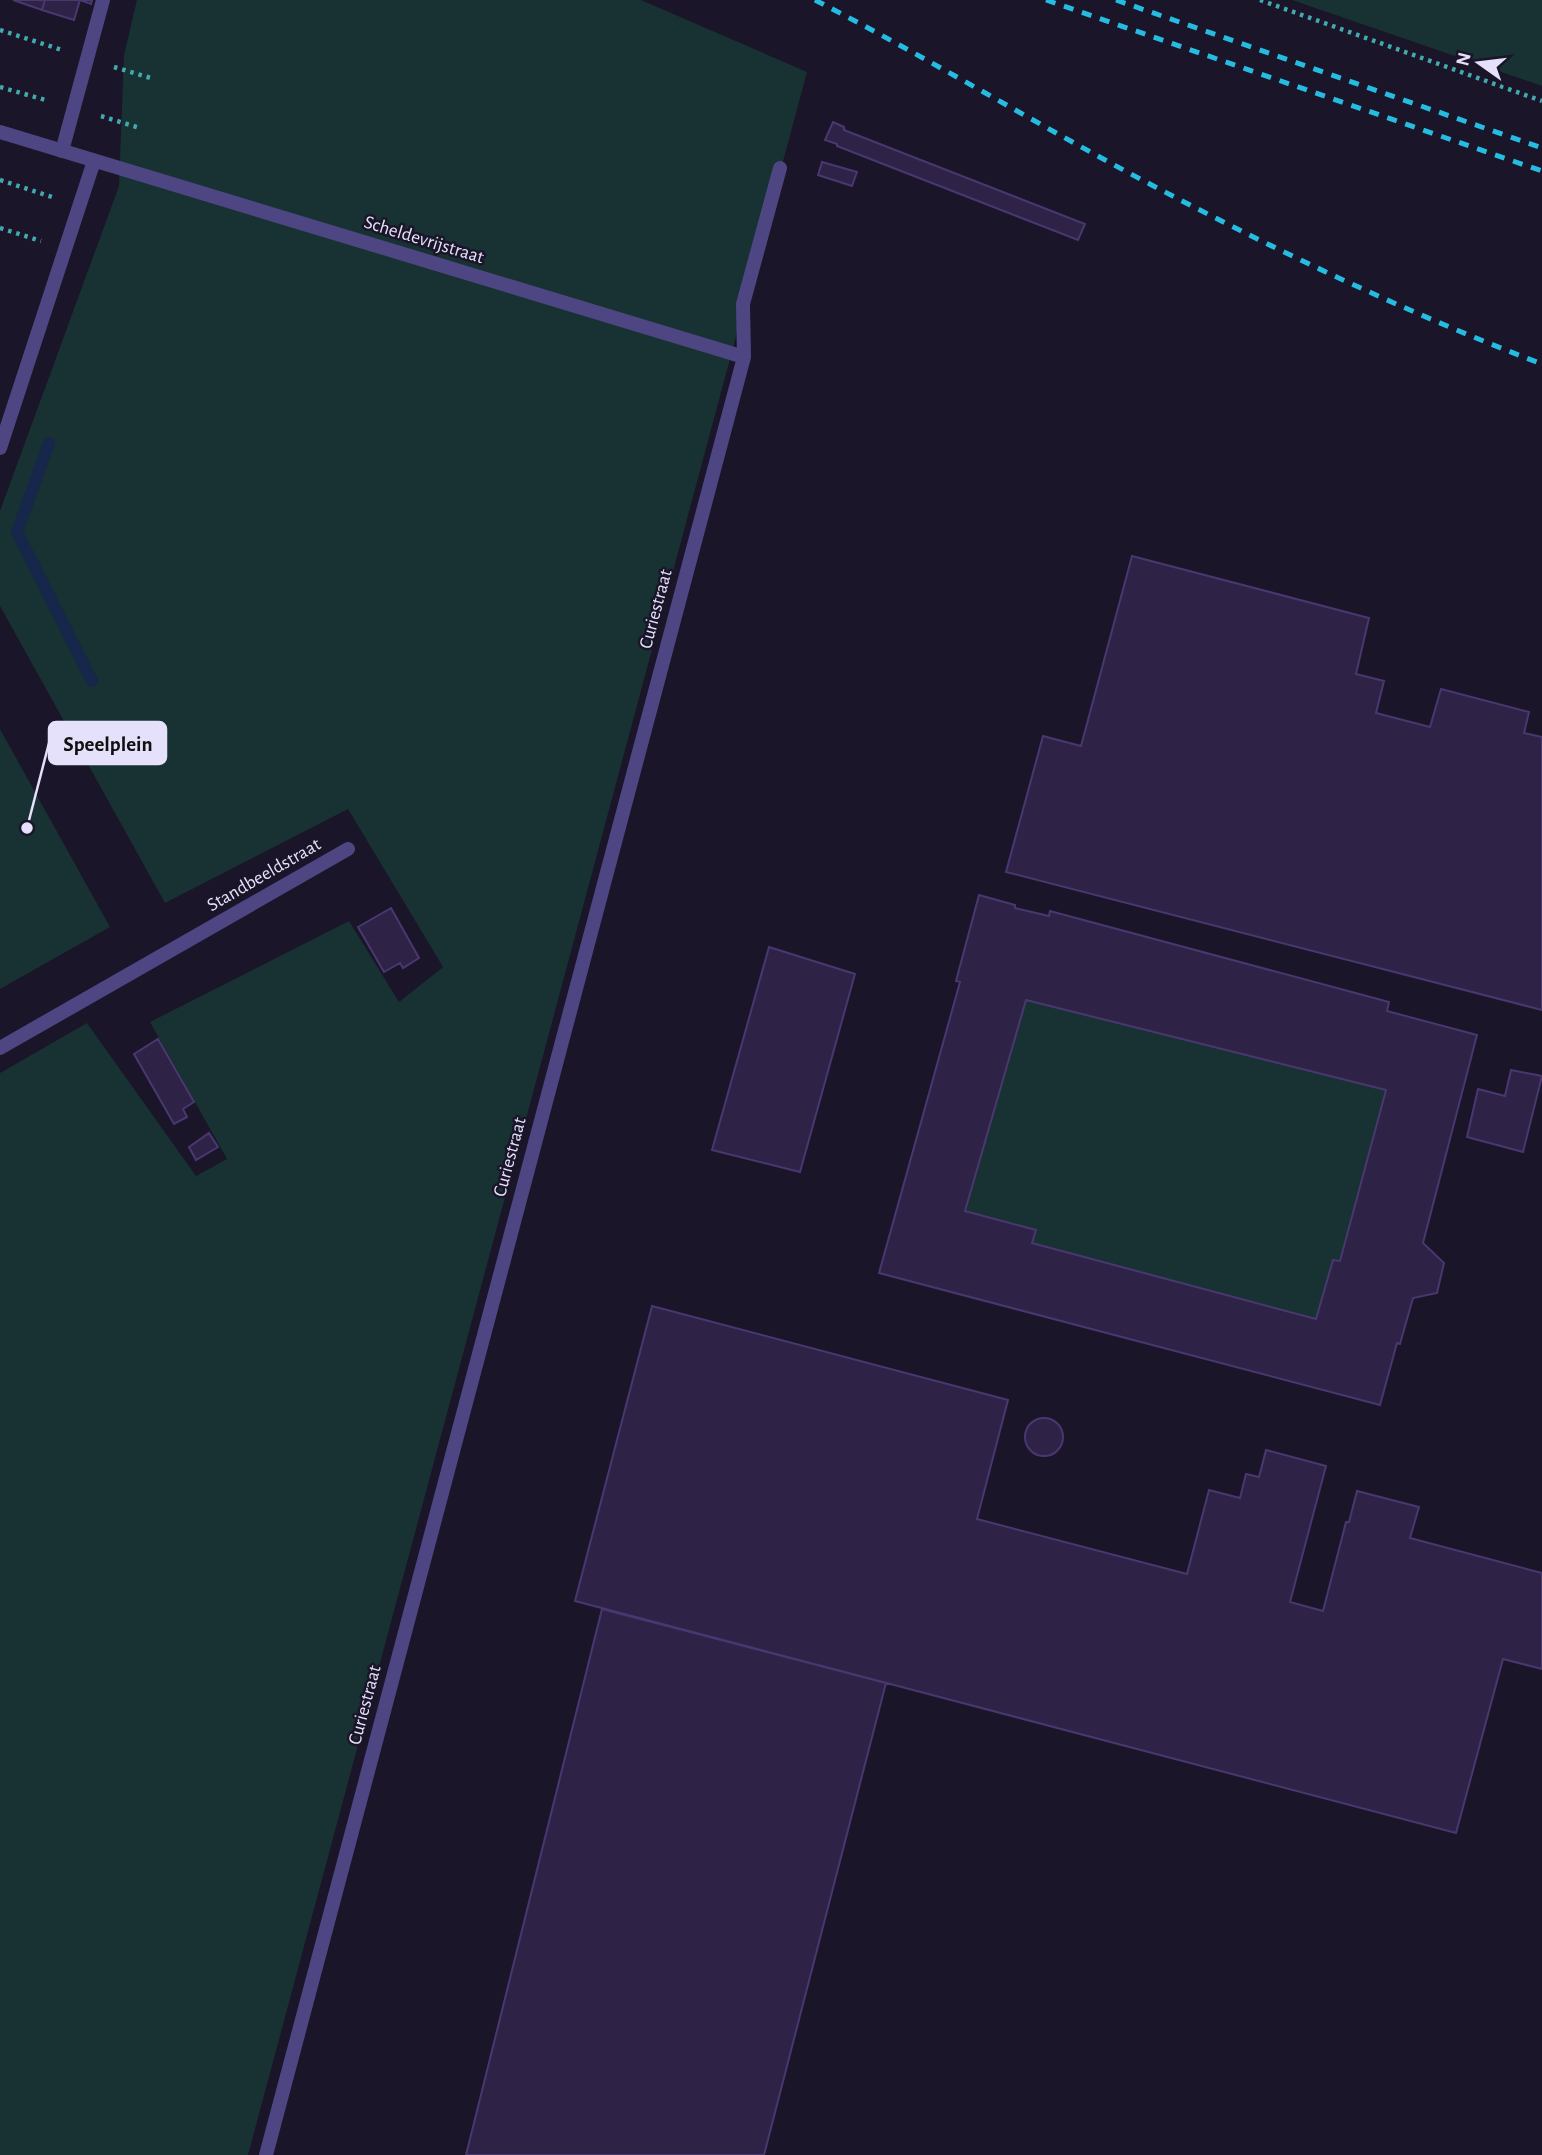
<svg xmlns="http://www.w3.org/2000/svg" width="1542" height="2155" viewBox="0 0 1542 2155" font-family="'Alegreya Sans',sans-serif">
  <rect width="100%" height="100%" fill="#1a1529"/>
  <path fill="#183132" d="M137,0H641L807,72L248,2155H0V1073L87,1023L196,1176L227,1159L150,1022L349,921L399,1002L443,967L348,809L165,903L0,606V511L119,186L124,55Z
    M1292,0H1542V86Z
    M0,729L110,927L0,989Z
    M1026,1000L1386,1090L1340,1261L1333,1260L1316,1319L1032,1243L965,1211Z"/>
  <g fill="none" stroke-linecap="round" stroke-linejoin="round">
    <path stroke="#17264b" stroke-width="12" d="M49,443L17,532L92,681"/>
  </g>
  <path fill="#2e2347" stroke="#493870" stroke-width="2" fill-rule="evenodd" d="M13,0H45L42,10Z
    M45,0H92L91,4L80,0L74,20L42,10Z
    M833,122L844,127V130L1085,224L1078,240L837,146V144L825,140Z
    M822,162L857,172L852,186L818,175Z
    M1132,556L1369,618L1356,674L1384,681L1376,713L1430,727L1441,689L1529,712L1524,733L1542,737V1010L1006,872L1043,736L1081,746Z
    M979,895L1015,905V908L1049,916L1050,911L1389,1002L1387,1011L1477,1035L1423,1243L1444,1263L1437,1293L1413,1298L1400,1344L1397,1343L1380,1405L879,1273L960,982L956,981ZM1026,1000L1386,1090L1340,1261L1333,1260L1316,1319L1032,1243L1036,1230L965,1211Z
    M391,908L419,958L403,968L400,963L384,972L358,927Z
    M769,947L855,974L800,1172L712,1150Z
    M158,1039L194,1102L183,1109L187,1117L174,1124L134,1054Z
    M1511,1070L1542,1076L1523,1152L1467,1137L1478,1089L1505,1096Z
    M209,1133L218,1147L196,1160L189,1147Z
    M652,1306L1008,1400L977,1519L1187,1574L1209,1490L1240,1498L1246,1474L1259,1477L1266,1450L1326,1466L1290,1602L1323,1611L1346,1522H1349L1357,1491L1419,1507L1410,1538L1542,1573V1669L1503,1659L1456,1833L575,1601Z
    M1025 1437a19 19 0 1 1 38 0a19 19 0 1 1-38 0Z
    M602,1609L886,1683L764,2155H466Z"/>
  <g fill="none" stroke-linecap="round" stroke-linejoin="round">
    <path stroke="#42aaae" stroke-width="4.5" stroke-dasharray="3.5 5" stroke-linecap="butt" d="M1260,0L1542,101
      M0,30L62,50
      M114,67L154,79
      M0,87L49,101
      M101,116L140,128
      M0,180L52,197
      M0,228L41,241"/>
    <path stroke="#4e4682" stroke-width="14" d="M62,151L103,0"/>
    <path stroke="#4e4682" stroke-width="14" d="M0,132L744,357
      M0,448L94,161
      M0,1048L348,849
      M266,2155L744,357L743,304L780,168"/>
    <path stroke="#26bce2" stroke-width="5" stroke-dasharray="10 9" stroke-linecap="butt" d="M815,0C926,57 1033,122 1144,181C1273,249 1405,312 1542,364
      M1046,0L1542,171
      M1116,0L1542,148"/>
  </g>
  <g text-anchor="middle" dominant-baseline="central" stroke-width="5" stroke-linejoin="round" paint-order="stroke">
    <g font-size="19" fill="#e6e1fb" stroke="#1a1529">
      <text transform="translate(424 240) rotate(17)">Scheldevrijstraat</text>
      <text transform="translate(656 609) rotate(-75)">Curiestraat</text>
      <text transform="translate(264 875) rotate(-30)">Standbeeldstraat</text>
      <text transform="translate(510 1157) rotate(-75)">Curiestraat</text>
      <text transform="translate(365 1705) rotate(-75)">Curiestraat</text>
    </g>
  </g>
  <path fill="none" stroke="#e6e1fb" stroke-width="2.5" d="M27 828L49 743"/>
  <circle fill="#e6e1fb" stroke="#1a1529" stroke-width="2.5" cx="27" cy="828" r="7"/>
  <rect fill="#e6e1fb" stroke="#e6e1fb" stroke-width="2.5" x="49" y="722" width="117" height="42" rx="7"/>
  <g font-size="21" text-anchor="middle" font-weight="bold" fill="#111">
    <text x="108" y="751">Speelplein</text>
  </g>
  <g transform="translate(1479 63) rotate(284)" stroke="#1a1529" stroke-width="5" paint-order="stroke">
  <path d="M0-5L12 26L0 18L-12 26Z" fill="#e6e1fb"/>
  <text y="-10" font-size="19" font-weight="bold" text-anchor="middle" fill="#e6e1fb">N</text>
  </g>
</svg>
